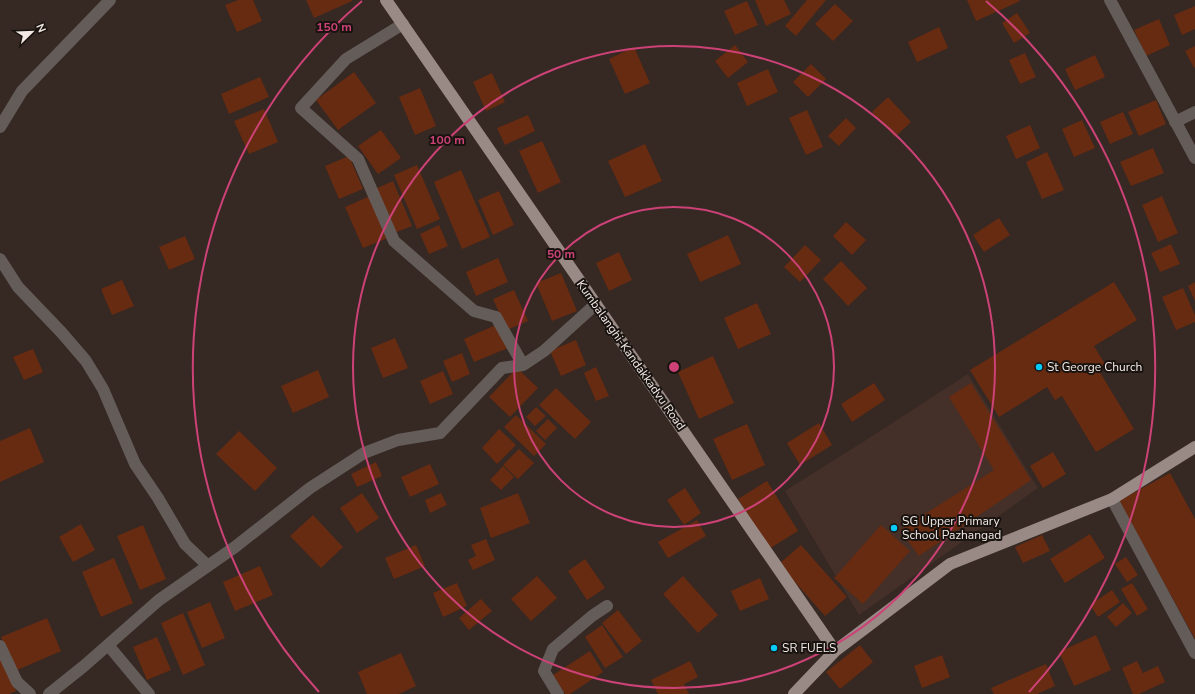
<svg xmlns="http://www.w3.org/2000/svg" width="1195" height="694" viewBox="0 0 1195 694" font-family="'Nunito Sans',sans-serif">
  <rect width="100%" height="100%" fill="#362823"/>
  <path fill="#443028" d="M968,374L1038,488L859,615L785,491L866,440Z"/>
  <path fill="#672b11" d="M238,0H253L262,21L237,32L225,5Z
    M306,0H352V1L314,18Z
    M755,0H784L791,14L766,26Z
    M807,0H826L796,36L785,26Z
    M967,0H1019L1020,1L976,21Z
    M747,1L758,25L735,35L724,11Z
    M835,4L853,21L833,41L815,24Z
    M1195,6V29L1182,35L1174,15Z
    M1017,13L1030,33L1014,43L1002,23Z
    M1159,19L1170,45L1146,56L1134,30Z
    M939,27L948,48L917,62L908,42Z
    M735,45L748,62L728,78L715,61Z
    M1195,46V67L1194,68L1185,51Z
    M634,47L650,83L625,94L609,59Z
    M1025,53L1036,77L1020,84L1009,60Z
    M1095,55L1105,77L1075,90L1065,69Z
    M811,64L826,79L808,97L793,82Z
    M768,69L778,92L747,106L737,83Z
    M354,72L376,103L338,130L316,100Z
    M492,73L505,102L486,111L473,82Z
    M260,77L269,97L229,114L221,94Z
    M420,88L436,126L415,135L399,97Z
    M888,97L911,122L895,137L872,112Z
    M1156,100L1166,124L1139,136L1128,112Z
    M264,109L278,142L249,154L234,121Z
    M807,110L823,147L806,155L789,118Z
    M1123,112L1133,134L1110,144L1100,122Z
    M528,115L535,131L505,145L497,128Z
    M846,118L856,128L839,146L828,136Z
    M1082,120L1095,148L1074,157L1062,129Z
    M1030,125L1040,148L1016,159L1006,136Z
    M381,130L401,158L378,174L358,146Z
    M542,141L561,182L538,193L519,151Z
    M645,144L662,181L625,197L608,161Z
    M1153,148L1164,173L1131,186L1120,162Z
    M1047,152L1064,190L1042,199L1026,162Z
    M349,156L363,189L339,199L325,166Z
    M417,165L440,219L417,229L394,175Z
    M461,170L490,237L462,249L434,182Z
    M393,181L412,226L394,233L375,189Z
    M499,191L514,225L493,235L478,200Z
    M370,196L388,238L363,248L345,207Z
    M1162,196L1178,233L1158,242L1142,205Z
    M999,218L1010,235L984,252L973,235Z
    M846,222L866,240L852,255L833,236Z
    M439,225L448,246L429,254L420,234Z
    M728,235L741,264L700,282L687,254Z
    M185,236L195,259L169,270L159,247Z
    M1171,244L1180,264L1160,272L1151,253Z
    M805,245L821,260L800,282L784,267Z
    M619,252L632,280L609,291L596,263Z
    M498,258L508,282L476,296L466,272Z
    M841,261L867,288L848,306L823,279Z
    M561,273L577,311L552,321L536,283Z
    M122,280L134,306L112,315L101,289Z
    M1114,282L1137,320L1094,346L1105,364L1098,369L1134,429L1096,452L1062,396L1055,400L1047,387L999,417L970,370Z
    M1195,282V301L1188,286Z
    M1183,288L1195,315V322L1176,330L1162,297Z
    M514,290L528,321L507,330L493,299Z
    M757,303L771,334L738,349L724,318Z
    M498,324L508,348L474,362L464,339Z
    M395,338L408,368L383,378L371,348Z
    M576,340L586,365L561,376L550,351Z
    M33,349L43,372L24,380L13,357Z
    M462,353L470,374L452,382L443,361Z
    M713,356L734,403L699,419L678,372Z
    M596,367L609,396L596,401L584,373Z
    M517,368L538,388L510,417L489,397Z
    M318,370L329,397L293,413L281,386Z
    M443,371L453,394L430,404L420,381Z
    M874,383L885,400L852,422L841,404Z
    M971,383L1031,480L919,556L900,530L994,470L949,397Z
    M556,388L591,422L575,439L539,405Z
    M536,407L546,416L535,426L526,417Z
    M516,415L546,444L534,456L504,427Z
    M548,419L557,428L545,440L536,431Z
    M819,423L832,445L800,465L787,443Z
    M747,424L765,465L732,480L713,439Z
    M30,428L44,462L0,482V441Z
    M499,429L516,445L497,464L482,448Z
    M239,431L277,468L255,491L216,454Z
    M519,449L534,463L518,479L503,465Z
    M1053,452L1066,474L1043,488L1030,466Z
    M376,462L382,476L357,487L351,474Z
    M430,464L439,484L410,497L401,477Z
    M503,466L514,477L501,490L490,480Z
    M1170,473L1195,519V639L1119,501Z
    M767,481L798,531L769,549L738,499Z
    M685,488L701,513L684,525L667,500Z
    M362,493L379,518L357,533L340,508Z
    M441,493L447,505L430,513L425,500Z
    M518,493L530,523L491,538L480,508Z
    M313,515L343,547L321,568L290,536Z
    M697,520L706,536L668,558L658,542Z
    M81,524L95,550L73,562L59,537Z
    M143,525L166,579L140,590L117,536Z
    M881,525L910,551L863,604L834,578Z
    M1090,534L1105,558L1065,583L1050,559Z
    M1042,535L1050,551L1023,563L1015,547Z
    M486,539L495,560L473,570L468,560L476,556L471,545Z
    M416,545L425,566L394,579L385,558Z
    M801,545L847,597L825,616L779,564Z
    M1126,557L1138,575L1127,582L1115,564Z
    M114,558L133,603L101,617L82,572Z
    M585,559L605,588L587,600L568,571Z
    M260,566L273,595L235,611L223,582Z
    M537,576L557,598L531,621L511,599Z
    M683,576L718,615L698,633L663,594Z
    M760,578L769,599L740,611L731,591Z
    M457,583L467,606L443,617L433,593Z
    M1132,583L1148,609L1137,616L1121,589Z
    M1112,590L1120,602L1098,617L1090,605Z
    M481,599L492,611L469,630L459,618Z
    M210,602L225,638L202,648L187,612Z
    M1123,603L1132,613L1116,627L1107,617Z
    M618,610L642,641L626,654L602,623Z
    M183,613L205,665L183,675L161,623Z
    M47,618L61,651L15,671L1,637Z
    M602,625L623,657L605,668L585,637Z
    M1096,635L1111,670L1074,686L1059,652Z
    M157,637L171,670L147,680L133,647Z
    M860,645L873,662L840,689L826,672Z
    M590,651L603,672L570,694H565L553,675Z
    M0,653L16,691L9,694H0Z
    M401,653L416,686L399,694H367L358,672Z
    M942,655L950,677L922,688L914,666Z
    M690,661L698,677L684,684L689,694H658L651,680Z
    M1137,661L1143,673L1158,666L1165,682L1139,694H1133L1122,668Z
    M1046,664L1055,686L1037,694H994L991,688Z"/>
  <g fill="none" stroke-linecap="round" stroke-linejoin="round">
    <path stroke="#635c59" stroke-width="12" d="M1110,0L1195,158
      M403,24L346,59L301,108L358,159L394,241L474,311L496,317L523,365
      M1175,122L1195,112
      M0,127L22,91L110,0
      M0,259L18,287L62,333L86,361L103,389L135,464L158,498L185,544L208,566
      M1112,499L1195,653
      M108,645L149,694
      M0,646L17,682L30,694
      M49,694L84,666L159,600L235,547L310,488L364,453L398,440L440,433L502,368L523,365L544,351L596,304
      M558,694L544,671L553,649L592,616L607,606"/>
    <path stroke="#998a85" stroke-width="12" d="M386,0L835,651
      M794,694L835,651L950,564L1112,499L1195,447"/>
  </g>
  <g fill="none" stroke="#cc4277" stroke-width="2">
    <circle cx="674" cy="367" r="160"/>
    <circle cx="674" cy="367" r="321"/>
    <path d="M319 692A481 481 0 0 1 362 1M986 1A481 481 0 0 1 1029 692"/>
  </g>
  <g fill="#03cbf9" stroke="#191310" stroke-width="1.5">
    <circle cx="1039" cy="367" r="4"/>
    <circle cx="894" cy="528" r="4"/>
    <circle cx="774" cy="648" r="4"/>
  </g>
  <g text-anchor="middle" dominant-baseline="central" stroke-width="4" stroke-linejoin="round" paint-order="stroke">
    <g font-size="12" fill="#f2e9e5" stroke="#191310">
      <text transform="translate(631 355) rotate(55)">Kumbalanghi-Kandakkadvu Road</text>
    </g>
    <g font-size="12" fill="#f2e9e5" stroke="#191310" text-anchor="start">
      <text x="1047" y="367">St George Church</text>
      <text x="902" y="521">SG Upper Primary<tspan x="902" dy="14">School Pazhangad</tspan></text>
      <text x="782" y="648">SR FUELS</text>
    </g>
  </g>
  <circle cx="674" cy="367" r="6" fill="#cc4277" stroke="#191310" stroke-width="2"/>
  <g font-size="12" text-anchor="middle" font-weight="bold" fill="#cc4277" stroke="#191310" stroke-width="4" stroke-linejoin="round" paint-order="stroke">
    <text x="334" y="31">150 m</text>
    <text x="447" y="144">100 m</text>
    <text x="561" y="258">50 m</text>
  </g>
  <g transform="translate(32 32) rotate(67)" stroke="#191310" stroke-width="3" paint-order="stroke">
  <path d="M0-3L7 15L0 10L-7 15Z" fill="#f2e9e5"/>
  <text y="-6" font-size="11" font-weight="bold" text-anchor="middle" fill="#f2e9e5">N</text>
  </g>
</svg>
